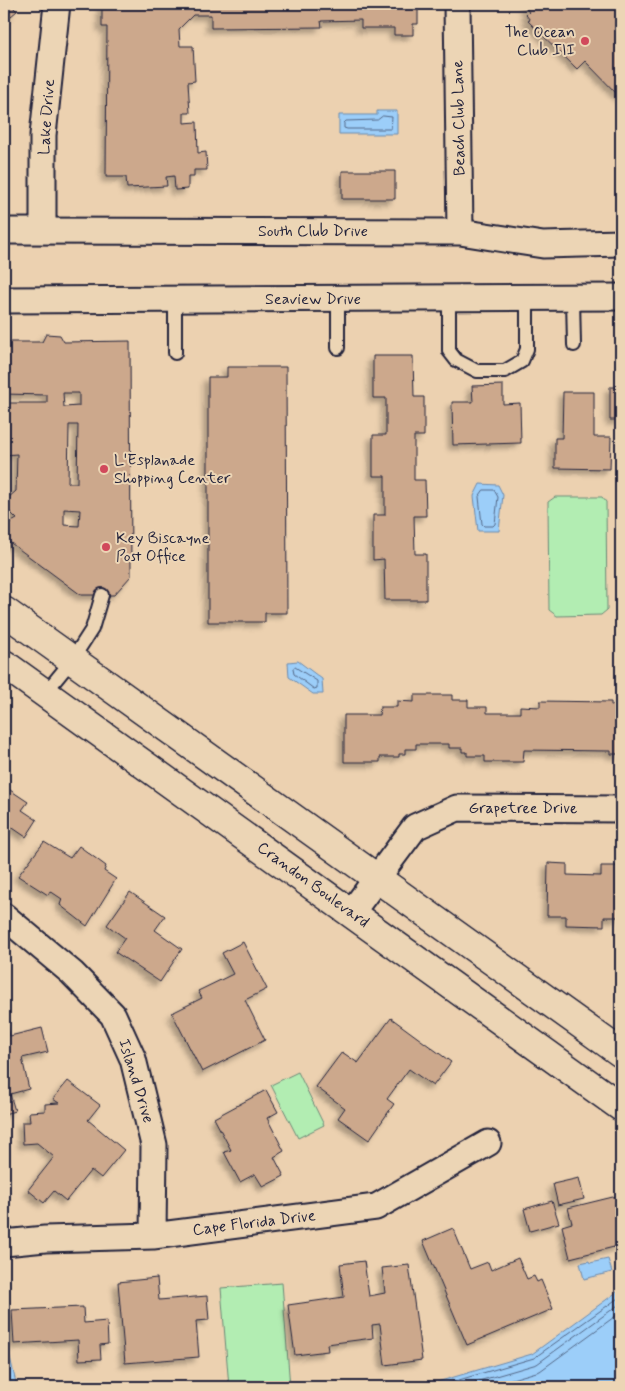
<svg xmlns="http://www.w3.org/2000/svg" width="625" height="1391" viewBox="0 0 625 1391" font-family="Mynerve,sans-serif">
  <defs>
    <filter id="shadow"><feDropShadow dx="-4.5" dy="4.5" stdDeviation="2.5" flood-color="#0004"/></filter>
  </defs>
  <rect width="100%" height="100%" fill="#ecd1b0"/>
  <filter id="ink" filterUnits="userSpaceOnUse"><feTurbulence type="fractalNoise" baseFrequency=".02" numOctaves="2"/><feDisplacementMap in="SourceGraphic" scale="10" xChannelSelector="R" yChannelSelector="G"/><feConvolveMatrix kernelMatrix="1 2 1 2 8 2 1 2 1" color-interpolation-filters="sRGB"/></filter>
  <g filter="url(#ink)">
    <path fill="#b2edb2" stroke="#6a8876" d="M555,497H602L606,502L607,610L601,615L557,616L549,610L548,502Z
      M298,1072L324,1125L298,1138L271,1085Z
      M282,1283L290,1387H229L221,1288Z"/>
    <path fill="#9ccef9" stroke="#6b89ad" d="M377,111H397V134H339V115H377Z
      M480,484L498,485L503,495L499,531H478L474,496Z
      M298,661L322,679L323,694H313L289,677L288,662Z
      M608,1259L612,1272L584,1279L580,1263L589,1261L590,1263Z
      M621,1289V1387H401L427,1385L532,1354Z
      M4,1332L17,1387H4Z"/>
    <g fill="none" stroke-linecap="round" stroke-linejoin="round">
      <path stroke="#536787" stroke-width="1" d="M383,116L392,117L391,129H347L344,128V123L346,121L377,120Z
        M484,490H494L498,497L495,524L493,526H484L482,524L479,497Z
        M295,667L317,681V688L314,689L294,674L293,669Z
        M435,1387L534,1358L621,1296
        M458,1387L537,1364L621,1303
        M484,1387L540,1371L621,1312"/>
    </g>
    <path fill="#cca88c" stroke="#22223b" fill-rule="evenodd" filter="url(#shadow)" d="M4,4H10L17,11L4,22Z
      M102,4H418V24H413V35H394V28H361V20L321,21L322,27L211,28V15H193L179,29L180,46H193L195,81L188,82L190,113H184V123L197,122L198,153L206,152L207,170H194V177H188V189L175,190L174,176L166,177L167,186L127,188L126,177H106L107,27H102Z
      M526,4H621V98L585,61L577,69L528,21L530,20L526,15L529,12L524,6Z
      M342,171H395V199H342Z
      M46,334L60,335L64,342L130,341L131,576L114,595H81L4,538V526L17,519L8,510V498L16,491L17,454L4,455V403H47V395L4,394V342H42ZM63,393H79V406L64,407ZM69,425H78L77,483H68ZM64,509L80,510L79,526L64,525Z
      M373,356H413L414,397H424V436H414V480H425L426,516H414L415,554H426V600H385L384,559L373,560V515H385V476H373V435H386V398H373Z
      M227,367H286L287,613H265V622H208V377H227Z
      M503,385V404L520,403L521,443L453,445L452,402H473L472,386Z
      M610,387H621V420H610Z
      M563,392H594V437H611L610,469L555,468V438H562Z
      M414,695H452V700H468V707H487V713H520V706L540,707V701L611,702V705H621V754H611V751L524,750L523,762H485V756H467V752H462V748H449V744H416V749H405V754H399V757H380V762H344V715H379L380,707H397V701L414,702Z
      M4,786L28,802L22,810L37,820L26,837L4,822Z
      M44,842L70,858L79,846L106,866L104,871L116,879L87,926L60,905L62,899L50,891L48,895L18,876Z
      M548,863L567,864V875L601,876V866H621V917H604V926L566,925V916H547Z
      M130,892L165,916L155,930L182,949L160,982L115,952L125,938L107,925Z
      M243,942L267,989L245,1000L265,1040L202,1072L172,1013L202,998L198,991L233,974L222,953Z
      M4,1010L10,1036L42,1028L48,1052L22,1058L29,1089L10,1094L15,1111L4,1114Z
      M391,1018L451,1062L433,1086L409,1069L387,1099L394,1104L369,1140L338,1118L345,1108L316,1087L342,1052L358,1063Z
      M68,1081L100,1105L88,1120L124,1150L101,1178L91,1170L66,1201L54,1191L44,1203L28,1190L54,1157L37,1143L23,1144L22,1122H30L29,1112L45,1111V1104L59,1103L53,1099Z
      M266,1090L278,1112L267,1118L284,1151L274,1157L284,1176L263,1187L255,1174L240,1182L224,1152L231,1150L214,1118Z
      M579,1178L584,1199L558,1205L553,1184Z
      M621,1195V1240L616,1241L618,1246L570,1258L562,1226L572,1223L568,1208Z
      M552,1201L559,1223L530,1231L524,1209Z
      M453,1228L470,1269L488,1262L491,1270L518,1258L527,1279L534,1276L537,1282L541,1280L553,1309L467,1345L423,1241Z
      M364,1261L369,1296L385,1293L382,1268L409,1265L422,1360L385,1365L380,1324L372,1325L373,1338L327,1344L328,1351L295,1355L288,1305L344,1297L340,1264Z
      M157,1278L159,1300L207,1296L209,1320L196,1321L199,1357L125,1363L118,1282Z
      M83,1307L84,1323L107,1321L108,1344L100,1345L101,1359L79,1360L78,1340L14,1344L12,1310Z"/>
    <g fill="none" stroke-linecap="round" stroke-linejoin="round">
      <defs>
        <path id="lane" d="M449,298V351L456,360L477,371H505L522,361L527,349V298
          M573,298L574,345
          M175,299V353
          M338,299V348
          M45,693L72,660L92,629L102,595"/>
        <path id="street" d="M457,4L460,232
          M4,231L460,232L543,245L621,243
          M43,231V135L57,4
          M4,300L621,297
          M351,913L415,827L457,808L621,809
          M4,916L72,973L113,1015L133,1059L154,1145L153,1236
          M4,1243L45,1239L153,1236L376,1207L488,1143"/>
        <path id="secondary" d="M4,611L621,1053
          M4,664L621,1107"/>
      </defs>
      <use href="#lane" stroke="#22223b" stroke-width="16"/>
      <use href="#street" stroke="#22223b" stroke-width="29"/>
      <use href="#secondary" stroke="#22223b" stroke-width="31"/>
      <use href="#lane" stroke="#ecd5b5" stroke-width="12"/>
      <use href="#street" stroke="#ecd5b5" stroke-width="25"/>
      <use href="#secondary" stroke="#ecd5b5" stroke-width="28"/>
    </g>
  </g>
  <g fill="#d1495b" stroke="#ecd5b5" stroke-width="2">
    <circle cx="585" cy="41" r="5"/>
    <circle cx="104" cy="469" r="5"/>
    <circle cx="106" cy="547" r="5"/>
  </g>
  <g text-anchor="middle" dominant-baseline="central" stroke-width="4" stroke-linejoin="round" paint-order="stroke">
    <g font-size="16" fill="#22223b" stroke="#ecd5b5" text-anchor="start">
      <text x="575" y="32" text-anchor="end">The Ocean<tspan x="575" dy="18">Club III</tspan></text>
      <text x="114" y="460">L'Esplanade<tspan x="114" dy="18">Shopping Center</tspan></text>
      <text x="116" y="538">Key Biscayne<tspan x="116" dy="18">Post Office</tspan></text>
    </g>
    <g font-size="16" fill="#22223b" stroke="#ecd5b5">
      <text transform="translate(47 117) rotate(-86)">Lake Drive</text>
      <text transform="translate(459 118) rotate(-91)">Beach Club Lane</text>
      <text x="313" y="231">South Club Drive</text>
      <text x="313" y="299">Seaview Drive</text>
      <text x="523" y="808">Grapetree Drive</text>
      <text transform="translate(313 885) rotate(36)">Crandon Boulevard</text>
      <text transform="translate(136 1081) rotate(73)">Island Drive</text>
      <text transform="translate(254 1223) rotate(-7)">Cape Florida Drive</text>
    </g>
  </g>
  <rect width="625" height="1391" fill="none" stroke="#ecd5b5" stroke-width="20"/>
  <rect x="10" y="10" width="605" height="1371" fill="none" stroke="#22223b" stroke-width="2" filter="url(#ink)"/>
</svg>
